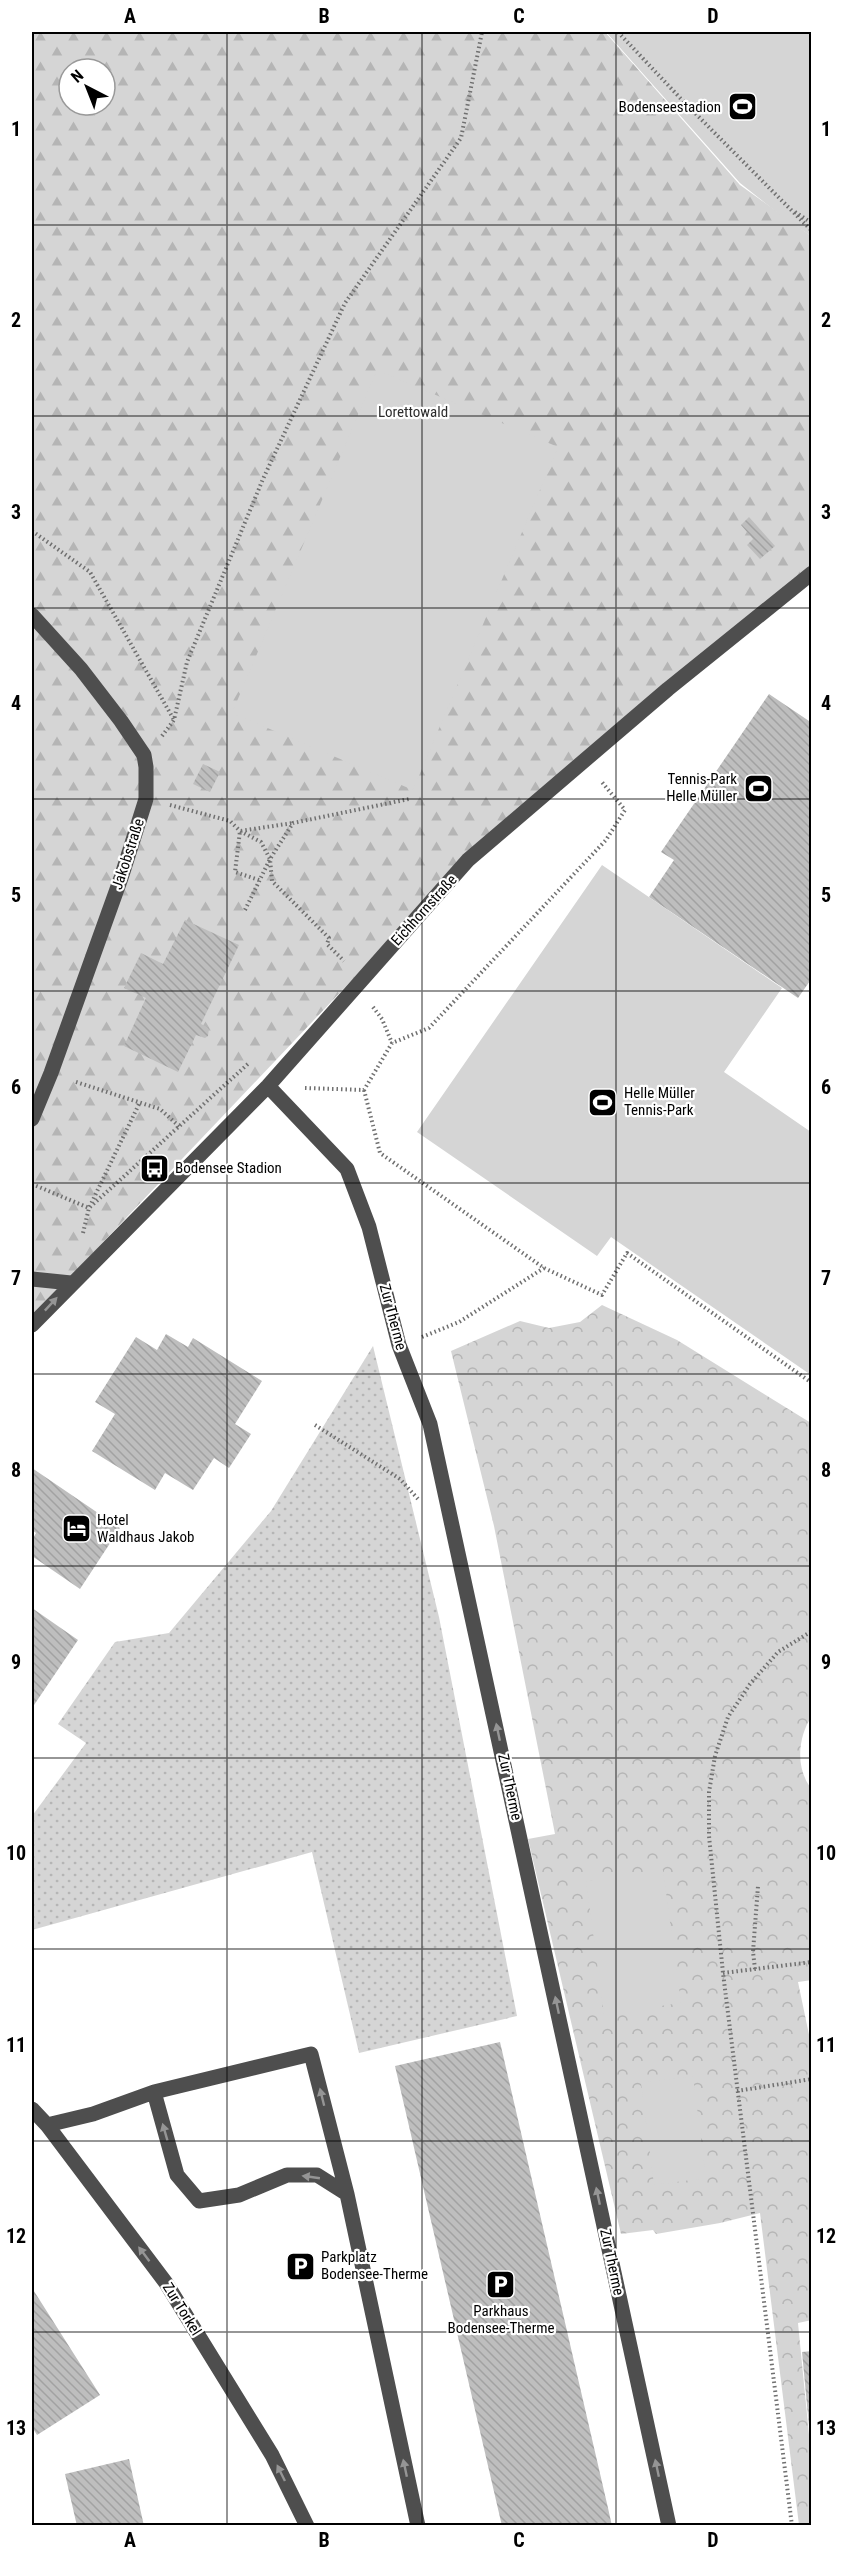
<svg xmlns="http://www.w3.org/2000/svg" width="843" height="2557" viewBox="0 0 843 2557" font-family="'Roboto Condensed',sans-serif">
  <defs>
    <pattern id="grass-dots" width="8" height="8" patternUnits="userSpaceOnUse" patternTransform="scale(1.5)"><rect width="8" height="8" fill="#d5d5d5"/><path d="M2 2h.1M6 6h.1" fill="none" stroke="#b5b5b5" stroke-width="1.8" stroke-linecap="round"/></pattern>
    <pattern id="forest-firs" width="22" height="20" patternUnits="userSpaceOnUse" patternTransform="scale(1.5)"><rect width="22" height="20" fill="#d5d5d5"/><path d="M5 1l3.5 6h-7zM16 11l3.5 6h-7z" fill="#b5b5b5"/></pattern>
    <pattern id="park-crowns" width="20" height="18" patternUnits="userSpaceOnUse" patternTransform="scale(1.5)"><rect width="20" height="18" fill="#d5d5d5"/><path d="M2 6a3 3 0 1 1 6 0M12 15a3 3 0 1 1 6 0" fill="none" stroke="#b5b5b5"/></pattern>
    <pattern id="building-back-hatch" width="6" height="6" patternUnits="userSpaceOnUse" patternTransform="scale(1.5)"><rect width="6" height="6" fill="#bebebe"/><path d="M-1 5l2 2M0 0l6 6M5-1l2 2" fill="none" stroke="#a2a2a2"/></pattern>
  </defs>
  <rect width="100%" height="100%" fill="#fff"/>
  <path fill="url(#grass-dots)" d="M373,1346L439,1617L517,2016L359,2053L312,1852L32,1930V1816L86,1743L58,1724L115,1642L169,1633L271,1511Z"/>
  <path fill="url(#forest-firs)" fill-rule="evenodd" d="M32,32H605L740,185L811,236V570L425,903L32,1317ZM69,69H105V105H69Z"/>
  <path fill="url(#park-crowns)" d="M602,1305L677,1340L811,1423L812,1716C798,1736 795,1768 811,1788L812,1980L798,1982L812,2049V2320L798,2323L811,2455V2525H799L760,2213L720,2223L656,2234L653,2230L621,2234L528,1839L555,1834L494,1526L451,1351L520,1321L549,1328L580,1322Z"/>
  <path fill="#d5d5d5" d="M606,32H811V236L784,218L740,183Z
    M377,370L558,447L413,790L232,713Z
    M602,865L782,988L724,1072L811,1132V1375L611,1237L597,1256L417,1132Z
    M663,1870L681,2003L604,2014L586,1881Z
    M693,2076L706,2178L654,2185L641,2083Z"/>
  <path fill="url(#building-back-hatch)" d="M749,517L775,546L760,559L747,545L753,539L741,525Z
    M769,694L812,723V978L798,998L649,897L674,860L661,852Z
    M203,764L220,772L210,792L193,784Z
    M185,920L239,945L201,1024L209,1028L208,1036L205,1038L196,1035L178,1072L124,1046L146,998L124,988L141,953L163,964Z
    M166,1334L188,1347L193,1338L262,1381L235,1424L251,1434L229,1468L214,1458L193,1490L165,1473L155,1490L92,1451L115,1414L95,1402L136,1337L157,1350Z
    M32,1468L120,1528L80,1589L32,1556V1540L36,1533L32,1530Z
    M32,1608L78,1640L32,1708Z
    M500,2042L608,2508L612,2526H502L395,2066Z
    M32,2288L100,2395L37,2435L32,2427Z
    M812,2351V2437H810L802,2352Z
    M129,2459L144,2526H77L65,2474Z"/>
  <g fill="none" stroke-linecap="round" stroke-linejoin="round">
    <path stroke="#707070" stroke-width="4" stroke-dasharray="1.5 3" stroke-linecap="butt" d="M618,32L683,101L812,231
      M795,212L812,223
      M32,531L90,572L174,720
      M162,736L174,720L187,662L263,479L345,303L461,138L482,32
      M170,805L230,821L240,831L261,842L270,859L272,881L329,938L327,944L344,961
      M259,880L235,872L240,831L293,823
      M245,910L270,859L293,823L409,799
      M373,1007L382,1019L392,1043
      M76,1082L160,1109L181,1128
      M305,1088L364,1090L392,1043L429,1028L606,840L625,810L601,781
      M364,1090L380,1153L544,1268L602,1295L627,1253L812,1383
      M32,1184L89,1208L140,1102
      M83,1233L89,1208L249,1063
      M422,1337L459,1322L544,1268
      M315,1425L400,1479L418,1499
      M755,1969L753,1952L758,1886
      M723,1973L812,1962
      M737,2091L812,2079
      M792,2526L723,1973L709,1836V1792L715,1756L728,1717L750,1684L778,1652L812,1631"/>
    <path stroke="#4e4e4e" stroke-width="15" d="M32,615L81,669L121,721L144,755L146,767V799L121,878L51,1073L32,1119
      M268,1086L347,1169L369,1227L399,1345L430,1424L669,2526
      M32,1279L71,1283
      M32,1325L268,1086L468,860L668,689L812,573
      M154,2092L311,2054L347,2194
      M32,2109L47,2125L166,2283L272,2455L307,2526
      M47,2125L93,2114L154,2092L177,2175L199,2201L239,2195L287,2175H317L347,2194L418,2526"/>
  </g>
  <defs><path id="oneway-solid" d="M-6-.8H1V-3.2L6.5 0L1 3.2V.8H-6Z" transform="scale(1.5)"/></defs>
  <g fill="#959595">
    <use href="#oneway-solid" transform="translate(51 1304) rotate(-47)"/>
    <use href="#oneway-solid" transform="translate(498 1732) rotate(-102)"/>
    <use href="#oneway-solid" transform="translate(557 2005) rotate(-102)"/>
    <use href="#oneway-solid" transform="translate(322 2097) rotate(-104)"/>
    <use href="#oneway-solid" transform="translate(165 2132) rotate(-106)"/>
    <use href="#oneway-solid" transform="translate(311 2177) rotate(-172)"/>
    <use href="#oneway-solid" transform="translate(598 2196) rotate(-102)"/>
    <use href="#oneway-solid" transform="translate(144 2254) rotate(-127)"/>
    <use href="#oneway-solid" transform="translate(405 2468) rotate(-102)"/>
    <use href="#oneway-solid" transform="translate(657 2468) rotate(-102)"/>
    <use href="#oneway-solid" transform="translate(281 2473) rotate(-116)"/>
  </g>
  <path fill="none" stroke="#000" stroke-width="1.5" stroke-opacity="0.55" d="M227,32V2526M422,32V2526M616,32V2526M32,225H812M32,416H812M32,608H812M32,799H812M32,991H812M32,1183H812M32,1374H812M32,1566H812M32,1758H812M32,1949H812M32,2141H812M32,2332H812"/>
  <defs>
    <symbol id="stadium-square" viewBox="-11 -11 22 22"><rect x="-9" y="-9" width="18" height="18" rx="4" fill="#000" stroke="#fff"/><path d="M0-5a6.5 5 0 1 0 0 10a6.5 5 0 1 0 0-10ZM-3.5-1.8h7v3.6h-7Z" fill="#fff"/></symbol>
    <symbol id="bus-square" viewBox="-11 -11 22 22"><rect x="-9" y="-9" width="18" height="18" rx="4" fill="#000" stroke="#fff"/><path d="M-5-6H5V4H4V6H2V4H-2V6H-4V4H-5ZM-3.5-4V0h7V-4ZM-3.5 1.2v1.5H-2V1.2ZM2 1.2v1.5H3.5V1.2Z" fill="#fff"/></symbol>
    <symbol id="hotel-square" viewBox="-11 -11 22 22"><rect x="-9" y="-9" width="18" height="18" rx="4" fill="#000" stroke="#fff"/><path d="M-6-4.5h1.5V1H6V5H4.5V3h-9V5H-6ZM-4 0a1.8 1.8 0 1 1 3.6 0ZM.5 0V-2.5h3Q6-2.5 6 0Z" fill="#fff"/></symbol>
    <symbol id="parking-square" viewBox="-11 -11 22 22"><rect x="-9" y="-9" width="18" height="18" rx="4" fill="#000" stroke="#fff"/><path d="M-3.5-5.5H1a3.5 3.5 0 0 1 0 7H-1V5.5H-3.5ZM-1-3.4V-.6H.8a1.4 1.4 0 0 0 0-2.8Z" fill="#fff"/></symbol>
  </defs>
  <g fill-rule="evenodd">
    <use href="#stadium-square" x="726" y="90" width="33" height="33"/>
    <use href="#stadium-square" x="742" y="772" width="33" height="33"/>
    <use href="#stadium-square" x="586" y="1086" width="33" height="33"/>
    <use href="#bus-square" x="138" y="1152" width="33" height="33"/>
    <use href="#hotel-square" x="60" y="1512" width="33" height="33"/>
    <use href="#parking-square" x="284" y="2250" width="33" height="33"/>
    <use href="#parking-square" x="484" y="2268" width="33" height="33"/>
  </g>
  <g text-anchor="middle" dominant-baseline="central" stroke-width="4.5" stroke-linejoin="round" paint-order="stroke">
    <g font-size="15" fill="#000" stroke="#fff" text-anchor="start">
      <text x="721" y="107" text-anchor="end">Bodenseestadion</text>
      <text x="737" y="779" text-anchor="end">Tennis-Park<tspan x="737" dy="17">Helle Müller</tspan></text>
      <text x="624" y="1093">Helle Müller<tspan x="624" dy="17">Tennis-Park</tspan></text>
      <text x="175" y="1168">Bodensee Stadion</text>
      <text x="97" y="1520">Hotel<tspan x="97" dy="17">Waldhaus Jakob</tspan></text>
      <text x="321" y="2257">Parkplatz<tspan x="321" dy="17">Bodensee-Therme</tspan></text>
      <text x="501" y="2311" text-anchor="middle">Parkhaus<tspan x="501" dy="17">Bodensee-Therme</tspan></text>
    </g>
    <g font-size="15" fill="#2c2c2c" stroke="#fff">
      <text x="413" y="412">Lorettowald</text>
    </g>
    <g font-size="15" fill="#000" stroke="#fff">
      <text transform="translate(128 854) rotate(-72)">Jakobstraße</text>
      <text transform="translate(424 910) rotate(-48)">Eichhornstraße</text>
      <text transform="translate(393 1317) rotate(75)">Zur Therme</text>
      <text transform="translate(510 1787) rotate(78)">Zur Therme</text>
      <text transform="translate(612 2262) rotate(78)">Zur Therme</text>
      <text transform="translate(182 2309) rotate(58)">Zur Torkel</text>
    </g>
  </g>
  <rect width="843" height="2557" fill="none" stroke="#ffffff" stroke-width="66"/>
  <g transform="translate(87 87) rotate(318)"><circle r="28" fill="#ffffff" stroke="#999999" stroke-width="1.5"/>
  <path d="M0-4.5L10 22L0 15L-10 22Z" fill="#000000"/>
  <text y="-9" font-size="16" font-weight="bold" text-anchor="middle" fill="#000000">N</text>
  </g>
  <rect x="33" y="33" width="777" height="2491" fill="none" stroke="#000" stroke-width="2"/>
  <g font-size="20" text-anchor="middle" font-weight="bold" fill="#000">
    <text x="130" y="23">A</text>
    <text x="324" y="23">B</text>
    <text x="519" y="23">C</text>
    <text x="713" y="23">D</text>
    <text x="16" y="136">1</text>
    <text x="826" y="136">1</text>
    <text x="16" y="327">2</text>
    <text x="826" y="327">2</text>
    <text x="16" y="519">3</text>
    <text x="826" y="519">3</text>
    <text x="16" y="710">4</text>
    <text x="826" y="710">4</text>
    <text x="16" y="902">5</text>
    <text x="826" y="902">5</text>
    <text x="16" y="1094">6</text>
    <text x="826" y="1094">6</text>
    <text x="16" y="1285">7</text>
    <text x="826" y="1285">7</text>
    <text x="16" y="1477">8</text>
    <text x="826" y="1477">8</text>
    <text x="16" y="1669">9</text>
    <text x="826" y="1669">9</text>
    <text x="16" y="1860">10</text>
    <text x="826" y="1860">10</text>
    <text x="16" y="2052">11</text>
    <text x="826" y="2052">11</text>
    <text x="16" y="2243">12</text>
    <text x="826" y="2243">12</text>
    <text x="16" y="2435">13</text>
    <text x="826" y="2435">13</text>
    <text x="130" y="2547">A</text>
    <text x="324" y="2547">B</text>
    <text x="519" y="2547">C</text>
    <text x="713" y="2547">D</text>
  </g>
</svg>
